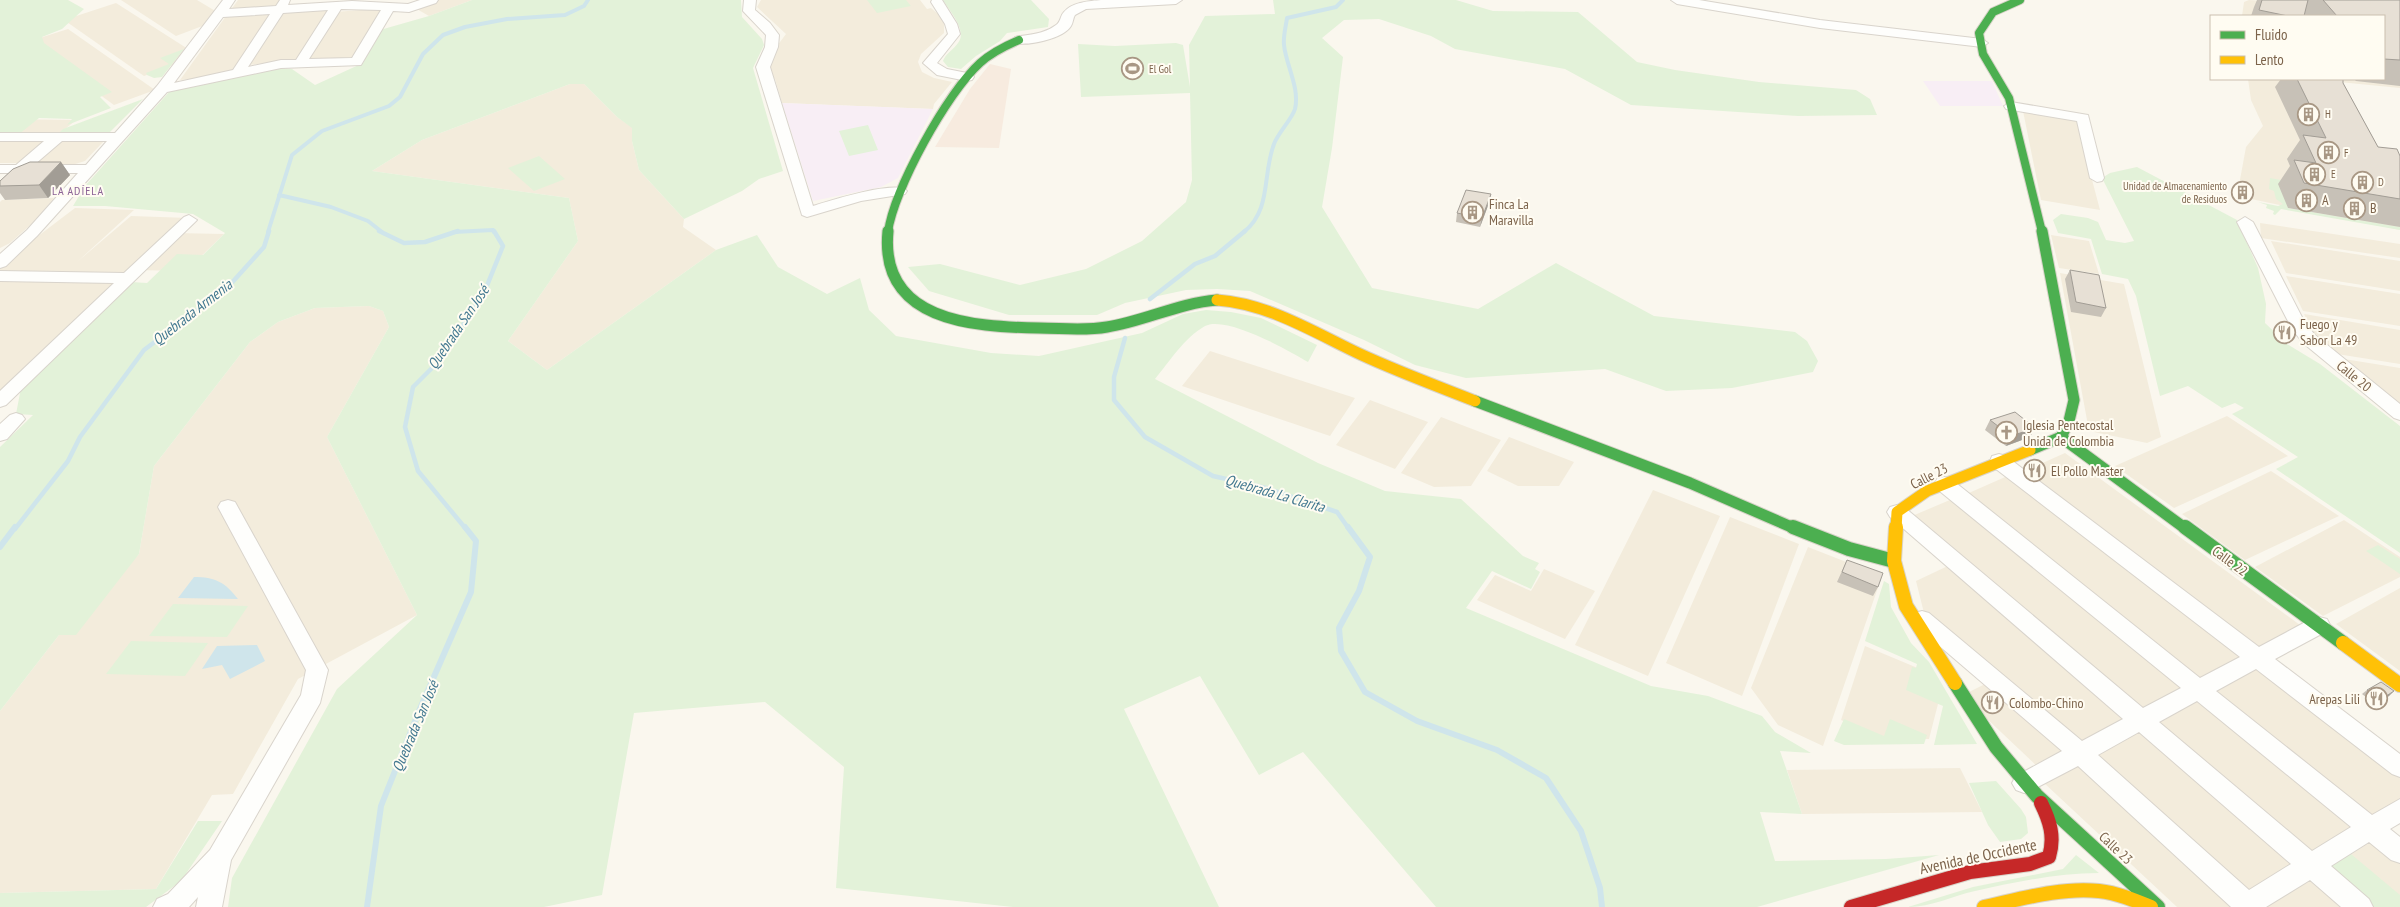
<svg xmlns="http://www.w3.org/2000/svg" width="2400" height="907" viewBox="0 0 2400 907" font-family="'PT Sans Narrow',sans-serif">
  <rect width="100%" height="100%" fill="#faf7ee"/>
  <path fill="#f3ecdc" d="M121,0H197L217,12L205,25L176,36Z
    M238,0H281L276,6L230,11Z
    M437,0H472L429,16L415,8Z
    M761,0H920L927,9L931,8L938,14L944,21V33L921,54L918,62L922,72L934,78L952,82L934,104L933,109L782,103L775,79L767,73L777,46L786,34L757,7Z
    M2249,0L2400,10V88L2339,82L2336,109L2400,184V230L2237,196L2246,147L2263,126L2251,100L2248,79H2384V16H2242L2244,2Z
    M116,3L188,49L173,65L144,76L64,20Z
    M332,8L300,60L247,65L281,12Z
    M386,8L357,61L303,66L335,12Z
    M276,12L234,75L180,80L226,16Z
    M68,29L155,90L114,105L27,42Z
    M570,84H584L617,117L633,128L632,141L639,170L684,219L683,227L716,250L547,370L508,341L578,241L569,198L372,171L422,140Z
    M2023,111L2076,119L2100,210L2041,200Z
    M0,119L76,120L59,134H0Z
    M0,139H50L20,163H0Z
    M59,141H104L85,161L72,165L31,164Z
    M54,198L36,220L10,243L0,248V202L2,200Z
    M75,208L134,210L77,262L131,216L189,218L174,233L224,234L186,271L135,270L0,401V265Z
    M2260,223L2400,244V258L2261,238Z
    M2051,235L2089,241L2099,274L2059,268Z
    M2271,241L2400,261V291L2286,273Z
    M2060,273L2124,284L2161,437L2147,443L2089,431Z
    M2286,276L2400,294V326L2303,311Z
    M369,306L383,311L389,327L327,437L417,615L298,679L233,794L212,795L156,889L0,893V711L59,635L139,554L154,466L250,342L278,322L315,308Z
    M2304,314L2400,330V364L2337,354L2314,334Z
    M1210,351L1355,398L1330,436L1182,386Z
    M2344,359L2400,368V404Z
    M1370,400L1428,422L1395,469L1336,445Z
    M2227,416L2288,456L2174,508L2115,466Z
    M1441,417L1501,440L1471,486L1434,487L1401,473Z
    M1509,437L1574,462L1559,486H1518L1487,471Z
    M2065,453L2300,625L2254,653L2020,473Z
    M2271,471L2339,516L2245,560L2182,514Z
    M2012,474L2249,656L2197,684L1962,496Z
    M1653,490L1720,516L1648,676L1575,645Z
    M1957,497L2191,686L2137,715L1905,519Z
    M1730,517L1799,544L1742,696L1666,663Z
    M2344,520L2400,557V577L2323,616L2255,567Z
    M1808,547L1882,576L1823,746L1778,725L1751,688Z
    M1952,564L2131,717L2075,748L1924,613L1916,581Z
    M1544,569L1595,591L1565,639L1477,600L1495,575L1531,591Z
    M2400,588V671L2336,624Z
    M1865,646L1920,669L1939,700L1929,739H1887L1841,720Z
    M2257,666L2400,773V799L2369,819L2210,692Z
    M1993,680L2073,752L2040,769L1984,716L1969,692Z
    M2202,694L2363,825L2308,859L2148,724Z
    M2142,727L2302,863L2244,899L2086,758Z
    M2081,759L2239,901L2231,907H2177L2043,782Z
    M1960,768L1982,812L1802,814L1787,770Z
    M2375,833L2400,854V907L2319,868Z
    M2313,872L2354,907H2254Z"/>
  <path fill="#f7ebdf" d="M990,64L1011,69L999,148L935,147L970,89Z"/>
  <path fill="#f8eef5" d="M1923,81H1992L2003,106H1940Z
    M782,103L933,109L898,178L881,187L813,201Z"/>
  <path fill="#e3f2d9" d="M0,0H68L84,9L62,29L42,37L44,43L112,92L100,97L111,108L67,125L72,119L39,118L18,135H0Z
    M472,0H741L742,17L762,39L764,45L753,68L783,171L759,179L742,191L684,219L639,170L632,141V128L617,117L584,84H570L422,140L372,171L569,198L578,241L508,341L547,370L716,250L757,235L778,267L827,294L860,278L869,310L896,336L991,353L1039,356L1142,333L1183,314L1206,310L1231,312L1261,318L1317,345L1308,362C1288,350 1226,315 1205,326C1184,338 1170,361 1155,379L1318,463L1385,491L1461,499L1523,556L1539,563L1535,569L1540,572L1531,589L1492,571L1466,608L1651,686L1708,696L1762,716L1775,732L1811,753L1780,751L1802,814L1760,812L1775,861L1886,859L1939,855L1757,907H1436L1303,752L1259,775L1200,676L1124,709L1219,907H1013L836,888L844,767L765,702L634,713L602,895L544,907H228L232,878L337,689L417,615L327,437L389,327L383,311L369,306L315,308L278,322L250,342L154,466L139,554L76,635H59L0,711V447L33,415L16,414L21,388L131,282L147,283L177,254L203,255L225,233L193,214L105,206H73L85,186L170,91L279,68L292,69L315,85L363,63L380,30L429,16Z
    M867,0H906L911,6L877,13Z
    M943,0H1031L1049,19L1048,27L1007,33L1000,41L976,56L961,69L948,67L943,61C946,53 953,50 958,43C968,31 949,10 943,0Z
    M1273,0H1456L1493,11L1578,12L1637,62L1675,70L1759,82L1856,90L1870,99L1877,115L1798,116L1631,105L1565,69L1455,49L1431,36L1379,19L1344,20L1322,38L1343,57L1332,148L1322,207L1372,288L1478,309L1556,263L1654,316L1795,332L1807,341L1818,361L1813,372L1732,388L1666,391L1605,369L1466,378L1415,365L1364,340L1250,291L1217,289L1186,290L1125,303L1097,315H1009L929,291L908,267L940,264L1020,285L1086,269L1142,241L1186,202L1192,180L1190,93L1081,97L1078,44L1115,46L1176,43L1183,45L1190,87L1189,45L1205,16L1275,14Z
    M184,49L162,77L154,78L147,75L146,73L169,64L160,58Z
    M143,99L110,132L59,133L63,129Z
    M868,125L878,150L849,156L839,131Z
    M539,156L565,179L534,191L508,168Z
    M2137,167L2237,220L2258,268L2266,304L2265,323L2287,344L2320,364L2400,426V553L2276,469L2298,457L2232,414L2244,408L2235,403L2222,408L2188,386L2160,396L2136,296L2128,279L2102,274L2091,239L2058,233L2053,220L2061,214L2088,218L2098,222L2106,240L2125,243L2134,241L2102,178L2110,173Z
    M2270,178L2281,180L2288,208L2400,227V230L2281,209L2275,215L2273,214L2274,211L2266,208L2267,205L2258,202L2278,206L2283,204L2276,199L2274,191L2269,189Z
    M2378,545L2400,559V574L2366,551Z
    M1884,581L1889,584L1891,607L1911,643L1929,662L1977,744L1934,745L1943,706L1906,690L1912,667L1916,668L1917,664L1865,641Z
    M173,604L248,606L227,637L149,636Z
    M131,641L208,643L185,676L106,674Z
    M1844,719L1884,736L1890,719L1927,735L1924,744L1844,745L1834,741Z
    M1996,781L2021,809L2026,817L2028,833L2021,839L2000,842L1988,825L1969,783Z
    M198,821H222L181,881L146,907H0V893L156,889Z
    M2351,854L2400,895V907H2367L2324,870Z
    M2076,855L2099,873C2058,873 2016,882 1975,891C1953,896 1931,907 1908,907L1973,887L2063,869Z"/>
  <path fill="#cfe5eb" d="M194,577C215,577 225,582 238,599L178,598Z
    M257,645L265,661L230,679L222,665L202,669L217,646Z"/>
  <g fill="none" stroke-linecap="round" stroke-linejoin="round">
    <path stroke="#cfe5eb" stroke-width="4" d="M279,195L331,207L368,221L382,232
      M268,232L292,155L322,131L389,106L400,97L423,54L443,35L465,27L507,19L565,15L584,6L588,0
      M454,232L493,230L494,232
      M1244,232C1272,209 1262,175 1274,144C1278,133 1292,119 1295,109C1300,88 1286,65 1284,45C1283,36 1286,26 1287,18L1336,7L1343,0"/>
    <path stroke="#cfe5eb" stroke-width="4.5" d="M379,231L404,243L425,242L458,231
      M1150,299L1195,264L1215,256L1245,231
      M1125,338L1114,377V400L1145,437L1213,476L1266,488L1337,512L1349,529
      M15,529L68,461L80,437L144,350L228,287L264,247L269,231
      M466,529L418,471L405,427L413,387L440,360L484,293L503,246L494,231"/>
    <path stroke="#cfe5eb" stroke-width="6" d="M1348,527L1370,557L1359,591L1339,628L1341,651L1365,692L1417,721L1497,750L1546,778L1581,831L1600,888L1602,907
      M0,547L15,527
      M367,907L381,806L419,711L471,592L476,541L465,527"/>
    <defs>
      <path id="street" d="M223,0H235L229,9L276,6L280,0H290L288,5L352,1L408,4L420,0H438L436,3L409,12L393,11L361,65L281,68L167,92L37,236L6,266L0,268V254L27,230L78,173H0V165H16L44,141H0V133H115L157,86ZM341,9L381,10L352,58L309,59ZM328,10L296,60H281L248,67L283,13ZM270,14L233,70L174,83L223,17ZM62,141H107L86,165H34Z
        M744,0H756L755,10L770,23L779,35L778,47L770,67L813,206C828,201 899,179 907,191L905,194L861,201L807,217L802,215L756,67L765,47L766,35L743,11Z
        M932,0H942L957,24L960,34L937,63L947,69L972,74L974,77L972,80L967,81L937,75L923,63L948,34L945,24L931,2Z
        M1101,0H1182L1176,4L1086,9L1075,15C1073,18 1073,23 1071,26C1063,39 1028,46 1015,43L1013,40L1015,37C1029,34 1043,35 1056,25C1061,22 1060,16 1064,12C1072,2 1090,1 1101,0Z
        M1671,0H1699L1820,20L1982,39L1988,43L1982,47L1820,28L1677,4Z
        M2011,102L2088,115L2104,178L2102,181L2097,182L2090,178L2077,121L2006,109L2004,106Z
        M189,215L197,220L194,223L6,405L0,407V391L114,283L0,281V271L124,273L184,217Z
        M2245,217L2253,222L2305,323L2315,335L2400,404V420L2394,418L2303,343L2292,329L2237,222Z
        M16,413L22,415L25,419L7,439L0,441V424L10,415Z
        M1999,454L2006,456L2259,647L2311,619L2319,617L2327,619L2330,625L2327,631L2275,659L2400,754V777L2392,774L2256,669L2216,691L2372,815L2400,799V823L2390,829L2400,837V863L2391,860L2369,842L2331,866L2369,899L2373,907H2341L2310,880L2266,907H2231L2078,766L2032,790L2024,793L2016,790L2012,783L2016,776L2062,751L1915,625L1911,619L1915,613L1922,611L1929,613L2082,741L2123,719L1890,517L1887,512L1890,507L1897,505L1904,507L2143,708L2181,688L1937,489L1934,484L1937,479L1944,477L1951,479L2200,678L2240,657L1992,466L1990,461L1992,456ZM2197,701L2351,827L2312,851L2159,722ZM2139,732L2291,864L2249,890L2098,755Z
        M228,500L235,502L328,670L320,703L231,860L222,907H196L198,897L189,907H153L157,899L168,894L210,850L301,695L306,670L218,507L221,502Z"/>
      <path id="fast-far2" d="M2020,0L1993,12L1979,33L1983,54L2009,98L2042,232
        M888,232C894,189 947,93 980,63C991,53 1005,46 1019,40"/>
      <path id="fast-far1" d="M888,231C879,321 972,327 1039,328C1061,328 1084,331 1107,327C1145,321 1179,303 1217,300
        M1475,401L1690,483L1796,529
        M2061,437L2186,529
        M2030,450L2061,437L2069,421L2074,400L2042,231"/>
      <path id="fast" d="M1793,527L1849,549L1894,561
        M2185,527L2343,643
        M1955,683L1996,747L2037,796L2158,907"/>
      <path id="slow-far1" d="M1217,300C1270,304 1315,333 1362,355C1399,372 1437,386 1475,401
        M1896,529L1897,512L1927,491L2030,450"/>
      <path id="slow" d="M1896,527L1894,561L1906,606L1955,683
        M2343,643L2400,685
        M1984,907C2021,899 2061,887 2099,891C2117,893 2134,900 2151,907"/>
      <path id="jam" d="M1851,907L1970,872L2030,864L2049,857C2055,837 2050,821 2041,803"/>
    </defs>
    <use href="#street" stroke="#d9d4cc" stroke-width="2"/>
    <use href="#fast-far2" stroke="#d8d3c9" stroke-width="10"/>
    <use href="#fast-far1" stroke="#d8d3c9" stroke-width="13"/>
    <use href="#fast" stroke="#d8d3c9" stroke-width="16"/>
    <use href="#slow-far1" stroke="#d8d3c9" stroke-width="13"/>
    <use href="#slow" stroke="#d8d3c9" stroke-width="16"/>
    <use href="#jam" stroke="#d8d3c9" stroke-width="16"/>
    <use href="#street" fill="#fefefc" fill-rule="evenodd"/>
    <use href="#fast-far2" stroke="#4caf50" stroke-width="8"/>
    <use href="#fast-far1" stroke="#4caf50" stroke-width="11"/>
    <use href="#fast" stroke="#4caf50" stroke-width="14"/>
    <use href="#slow-far1" stroke="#ffc107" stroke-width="11"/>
    <use href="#slow" stroke="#ffc107" stroke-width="14"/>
    <use href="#jam" stroke="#c62828" stroke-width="14"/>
  </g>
  <path fill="#c7c1b7" d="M2257,0H2400V86L2356,81L2354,79H2384V16H2251L2254,7Z
    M2281,79H2343V83L2378,147L2400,156V227L2288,208L2278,184L2290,166L2287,159L2300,140L2275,87Z
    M61,162L70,175L48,198L5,200L0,193V181Z
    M1489,203L1480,227L1456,222L1457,213Z
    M2070,270L2106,308L2101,317L2071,312L2065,279Z
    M1990,420L2035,428L2030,437L2006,446L1985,430Z
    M1847,560L1878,587L1873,596L1837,582Z
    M2367,690L2389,696L2375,704L2362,694Z"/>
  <path fill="#a29d95" d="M61,162L70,175L48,198L39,185Z
    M1491,194L1489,203L1480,227L1482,218Z
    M2035,428L2030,437L2006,446L2011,436Z
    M2394,691L2389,696L2375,704L2380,700Z"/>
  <path fill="#e7e0d5" stroke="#a29d95" d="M2262,0H2308L2304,16H2288L2259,10Z
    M2323,0H2400V60L2384,59V16H2337Z
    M2297,79H2343V83L2378,147L2397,149L2400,156V199L2304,183L2294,160L2316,163L2303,135L2326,138Z
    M30,162H61L39,185L0,186V181L13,169Z
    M1466,190L1491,194L1482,218L1457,213Z
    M2070,270L2099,275L2106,308L2076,302Z
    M2015,412L2035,428L2011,436L1990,420Z
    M1847,560L1883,573L1878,587L1842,572Z
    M2381,682L2394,691L2380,700L2367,690Z"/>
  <defs>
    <symbol id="stadium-ring" viewBox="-11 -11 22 22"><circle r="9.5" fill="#fffcf2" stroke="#a89784" stroke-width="1.5"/><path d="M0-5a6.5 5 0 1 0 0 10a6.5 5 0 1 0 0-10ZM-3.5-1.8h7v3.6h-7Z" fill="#a89784"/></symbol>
    <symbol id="building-ring" viewBox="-11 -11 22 22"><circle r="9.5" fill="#fffcf2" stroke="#a89784" stroke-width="1.5"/><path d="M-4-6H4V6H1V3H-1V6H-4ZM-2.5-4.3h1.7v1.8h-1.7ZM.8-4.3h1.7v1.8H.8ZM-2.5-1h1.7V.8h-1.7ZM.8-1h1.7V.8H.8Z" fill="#a89784"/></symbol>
    <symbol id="restaurant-ring" viewBox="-11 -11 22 22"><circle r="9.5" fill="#fffcf2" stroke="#a89784" stroke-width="1.5"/><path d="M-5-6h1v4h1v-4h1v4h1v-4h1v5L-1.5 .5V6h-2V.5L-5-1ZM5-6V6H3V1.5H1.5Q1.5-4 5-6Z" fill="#a89784"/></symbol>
    <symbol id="church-ring" viewBox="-11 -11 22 22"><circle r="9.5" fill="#fffcf2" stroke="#a89784" stroke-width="1.5"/><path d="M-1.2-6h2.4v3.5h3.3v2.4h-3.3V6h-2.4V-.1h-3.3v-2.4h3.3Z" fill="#a89784"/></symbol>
  </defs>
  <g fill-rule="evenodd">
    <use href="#stadium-ring" x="1120" y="56" width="25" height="25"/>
    <use href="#building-ring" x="2296" y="102" width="25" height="25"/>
    <use href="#building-ring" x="2316" y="140" width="25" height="25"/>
    <use href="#building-ring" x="2302" y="162" width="25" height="25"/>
    <use href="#building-ring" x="2350" y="170" width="25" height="25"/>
    <use href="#building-ring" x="2230" y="180" width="25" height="25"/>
    <use href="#building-ring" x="2294" y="188" width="25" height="25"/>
    <use href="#building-ring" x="2342" y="196" width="25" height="25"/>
    <use href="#building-ring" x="1460" y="200" width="25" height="25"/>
    <use href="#restaurant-ring" x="2272" y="320" width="25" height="25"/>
    <use href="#church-ring" x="1994" y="420" width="25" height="25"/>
    <use href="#restaurant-ring" x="2022" y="458" width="25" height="25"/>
    <use href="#restaurant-ring" x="2364" y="686" width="25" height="25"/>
    <use href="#restaurant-ring" x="1980" y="690" width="25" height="25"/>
  </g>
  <g text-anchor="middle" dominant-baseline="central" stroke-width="4" stroke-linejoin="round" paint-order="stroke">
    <g font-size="11" fill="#7c634b" stroke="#fffcf2" text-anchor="start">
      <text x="1149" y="69">El Gol</text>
      <text x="2325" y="114">H</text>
      <text x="2344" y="153">F</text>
      <text x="2331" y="174">E</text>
      <text x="2378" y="182">D</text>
      <text x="2227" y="186" text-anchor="end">Unidad de Almacenamiento<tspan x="2227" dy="13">de Residuos</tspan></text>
    </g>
    <g font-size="12" letter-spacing="1" fill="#8c6397" stroke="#fffcf2">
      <text x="78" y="190">LA ADÍELA</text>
    </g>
    <g font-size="14" fill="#7c634b" stroke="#fffcf2" text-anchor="start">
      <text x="2322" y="200">A</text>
      <text x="1489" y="204">Finca La<tspan x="1489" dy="16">Maravilla</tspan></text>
      <text x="2370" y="208">B</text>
      <text x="2300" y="324">Fuego y<tspan x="2300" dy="16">Sabor La 49</tspan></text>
      <text x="2023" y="425">Iglesia Pentecostal<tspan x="2023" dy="16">Unida de Colombia</tspan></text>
      <text x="2051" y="471">El Pollo Master</text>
      <text x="2360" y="699" text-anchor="end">Arepas Lili</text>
      <text x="2009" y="703">Colombo-Chino</text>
    </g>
    <g font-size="14" fill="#7c634b" stroke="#fffcf2">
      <text transform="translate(2354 376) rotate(39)">Calle 20</text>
      <text transform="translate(1929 476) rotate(-27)">Calle 23</text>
      <text transform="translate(2230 561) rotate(36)">Calle 22</text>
      <text transform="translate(2116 848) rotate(43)">Calle 23</text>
    </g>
    <g font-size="15" font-style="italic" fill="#427890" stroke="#fffcf2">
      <text transform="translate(192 312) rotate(-38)">Quebrada Armenia</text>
      <text transform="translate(458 327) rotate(-56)">Quebrada San José</text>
      <text transform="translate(1275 493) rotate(16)">Quebrada La Clarita</text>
      <text transform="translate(415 726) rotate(-67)">Quebrada San José</text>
    </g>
    <g font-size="16" fill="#7c634b" stroke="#fffcf2">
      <text transform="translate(1978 856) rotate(-12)">Avenida de Occidente</text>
    </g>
  </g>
  <rect x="2210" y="15" width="175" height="65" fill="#fffcf2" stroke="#cbbfaf"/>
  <rect x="2220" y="31" width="25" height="8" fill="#4caf50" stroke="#cbbfaf"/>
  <text x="2255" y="40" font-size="15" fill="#7c634b">Fluido</text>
  <rect x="2220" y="56" width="25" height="8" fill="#ffc107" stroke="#cbbfaf"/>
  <text x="2255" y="65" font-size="15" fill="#7c634b">Lento</text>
</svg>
